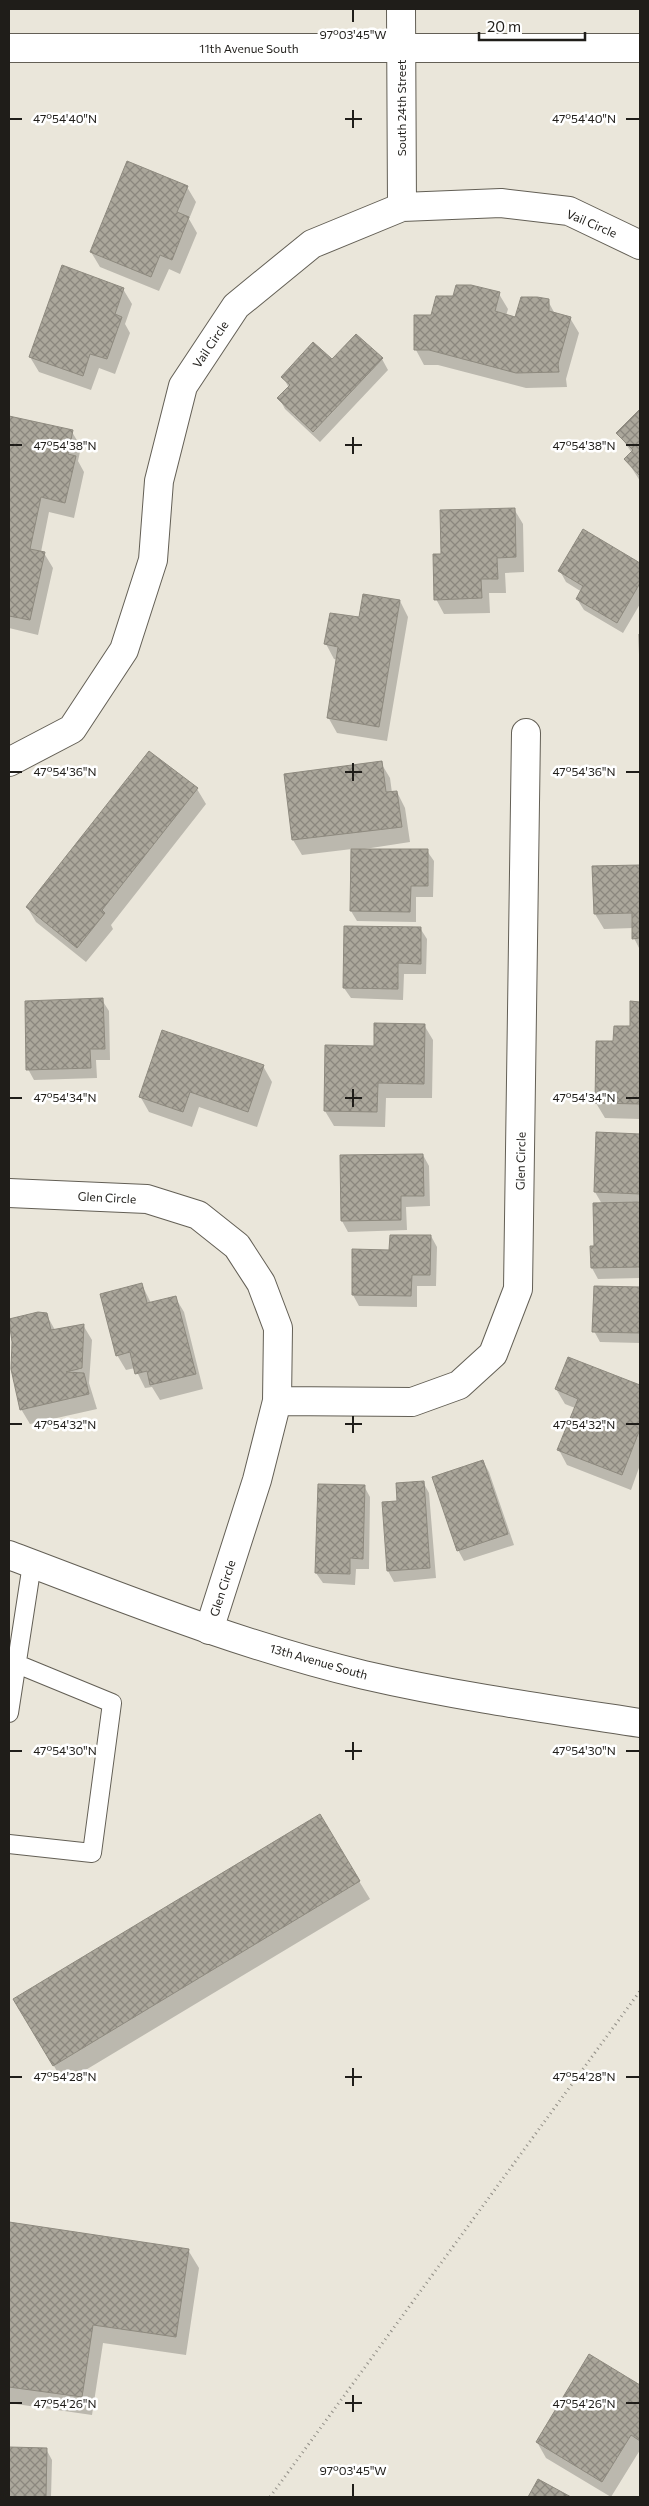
<svg xmlns="http://www.w3.org/2000/svg" width="649" height="2506" viewBox="0 0 649 2506" font-family="Commissioner,sans-serif">
  <defs>
    <pattern id="building-cross-hatch" width="8" height="8" patternUnits="userSpaceOnUse" patternTransform="scale(1.25)"><rect width="8" height="8" fill="#aba79b"/><path d="M0 0l8 8M0 8l8-8" fill="none" stroke="#8b877e"/></pattern>
  </defs>
  <rect width="100%" height="100%" fill="#eae6da"/>
  <path fill="#0003" d="M187,187L196,202L189,219L197,233L180,274L169,269L159,291L100,267L91,252Z
    M123,289L132,304L125,324L130,333L115,374L99,368L91,390L39,372L30,357Z
    M499,294L508,309L506,316L516,319L548,301L555,314L570,318L579,333L566,379L567,387L526,388L438,365H424L416,350L432,316Z
    M382,359L388,370L320,442L285,409L279,398L289,388L283,377L332,361Z
    M640,411V481L626,459L632,453L618,433Z
    M9,417L72,432L81,447L78,461L84,472L74,518L49,512L41,552L44,553L53,568L38,635L9,628Z
    M514,509L523,524L524,572L505,573L506,593H489L490,613L444,614L436,599L442,556Z
    M584,530L640,564V604L623,633L584,610L577,599L582,592L566,582L560,571Z
    M400,601L408,617L387,741L337,733L328,717L338,660L334,659L326,644L360,619Z
    M381,763L390,778L392,793L397,792L405,808L410,842L358,850L427,851L434,861L433,897H416V922L357,921L351,911L352,849L302,855L293,840L285,775Z
    M197,789L206,804L111,925L113,929L86,962L36,922L27,907Z
    M640,866V950L634,938L633,928L604,929L595,914L594,867Z
    M420,928L427,939L426,974H404L403,1000L351,998L344,988Z
    M102,1000L109,1011L110,1060H96L97,1078L34,1080L28,1069Z
    M632,1003H640V1119L605,1118L596,1103L615,1043L631,1027Z
    M424,1025L433,1040L432,1098H386L385,1127L334,1126L325,1111L375,1047Z
    M263,1066L272,1082L257,1127L199,1107L192,1127L149,1112L140,1096Z
    M597,1134L640,1135V1278L598,1279L592,1268L602,1204L595,1192Z
    M423,1155L429,1166L430,1206L406,1207L407,1230L348,1232L342,1221Z
    M431,1236L437,1247L436,1286H417V1307L359,1306L353,1295L391,1251Z
    M142,1285L151,1303L175,1297L184,1312L203,1389L160,1400L152,1387L145,1388L135,1368L126,1370L117,1355Z
    M595,1287L640,1288V1343L600,1342L594,1331Z
    M38,1313L46,1314L55,1330L83,1325L92,1340L89,1383L97,1409L30,1424L21,1409L9,1320Z
    M568,1358L640,1386V1465L631,1490L567,1465L559,1450L575,1408L565,1404L556,1389Z
    M483,1461L489,1472L514,1545L464,1561L458,1550Z
    M423,1482L429,1493L436,1578L394,1582L388,1571L399,1502Z
    M364,1486L370,1497L369,1569H356L355,1585L323,1583L316,1573Z
    M359,1881L370,1899L64,2083L25,2017Z
    M9,2223L188,2250L199,2268L186,2355L103,2343L92,2415L9,2403Z
    M590,2356L640,2387V2450L611,2497L546,2458L537,2442Z
    M9,2448L46,2449L52,2460L51,2497H9Z"/>
  <path fill="url(#building-cross-hatch)" stroke="#8e8a7f" d="M127,161L188,186L177,212L189,217L172,260L160,255L151,277L90,252Z
    M62,265L124,288L115,314L122,317L107,359L90,354L83,376L29,357Z
    M456,285H471L500,292L495,311L515,317L521,297H537L549,299V311L571,317L558,364L559,372L516,373L429,350H414V315H431L436,296H453Z
    M356,334L383,358L313,432L277,398L290,385L281,377L313,342L332,359Z
    M640,409V476L624,459L633,450L616,433Z
    M9,416L73,430L68,454L76,456L65,503L41,497L30,549L45,552L30,620L9,616Z
    M515,508L516,557L497,558L498,579H481L482,598L434,600L433,554H441L440,510Z
    M583,529L640,563V583L617,623L576,599L583,586L558,571Z
    M363,594L400,600L379,727L327,718L338,647L324,644L330,613L359,617Z
    M639,634H640V674Z
    M149,751L198,788L102,910L105,913L77,948L26,907Z
    M382,761L386,792L397,791L402,827L292,840L284,774Z
    M351,849H428V886H411L410,912L350,911Z
    M640,865V938L632,939V913L594,914L592,866Z
    M344,926L421,927V964L398,963V989L343,988Z
    M103,998L105,1049H90L91,1068L26,1070L25,1001Z
    M630,1001L640,1002V1104L595,1103L596,1041H613L614,1026H630Z
    M374,1023L425,1024L424,1084L378,1083L377,1112L324,1111L325,1045L374,1046Z
    M162,1030L264,1065L248,1112L190,1092L183,1112L139,1097Z
    M596,1132L640,1134V1194L594,1192Z
    M423,1154L424,1196H401V1220L341,1221L340,1155Z
    M640,1202V1267L591,1268L590,1246H594L593,1203Z
    M390,1235H431L430,1275H412L411,1296L352,1295V1249L389,1250Z
    M142,1283L147,1303L176,1296L196,1374L150,1385L147,1371L135,1374L130,1352L116,1356L100,1294Z
    M594,1286L640,1287V1333L592,1332Z
    M38,1312L47,1313L51,1330L84,1324L82,1368L66,1372L84,1373L89,1394L20,1410L11,1369L12,1342L9,1319Z
    M568,1357L640,1385V1429L622,1475L557,1450L578,1399L555,1389Z
    M483,1460L508,1534L457,1551L432,1477Z
    M424,1481L430,1568L387,1571L382,1502L397,1501L396,1483Z
    M318,1484L365,1485L363,1559L350,1558V1574L315,1573Z
    M320,1814L360,1881L53,2066L13,1999Z
    M9,2222L189,2249L176,2337L93,2325L82,2397L9,2387Z
    M589,2354L640,2385V2441L631,2435L602,2482L536,2442Z
    M9,2447L47,2448L46,2497H9Z
    M538,2479L571,2497H528Z"/>
  <g fill="none" stroke-linecap="round" stroke-linejoin="round">
    <defs>
      <path id="service" d="M9,1713L32,1564
        M9,1844L92,1853L112,1703L17,1664"/>
      <path id="minor" d="M401,9L402,207
        M9,762L72,729L124,650L153,560L159,481L183,386L236,306L312,244L402,207L501,203L569,211L640,245
        M9,1193L147,1199L198,1215L237,1246L261,1283L278,1328L277,1401L257,1480L209,1630
        M277,1401L412,1402L459,1385L493,1354L518,1289L526,733"/>
      <path id="tertiary" d="M9,48H640
        M9,1555C126,1599 242,1646 364,1675C455,1696 548,1709 640,1723"/>
    </defs>
    <use href="#service" stroke="#635f55" stroke-width="20"/>
    <use href="#minor" stroke="#635f55" stroke-width="30"/>
    <use href="#tertiary" stroke="#635f55" stroke-width="30"/>
    <path stroke="#928f87" stroke-width="3" stroke-dasharray="1 4" stroke-linecap="butt" d="M270,2497L640,1991"/>
    <use href="#service" stroke="#fff" stroke-width="18"/>
    <use href="#minor" stroke="#fff" stroke-width="28"/>
    <use href="#tertiary" stroke="#fff" stroke-width="28"/>
  </g>
  <path fill="none" stroke="#1f1d19" stroke-width="2" d="M353,10V22M353,110V128M10,119H22M345,119H362M626,119H639M353,437V454M10,445H22M345,445H362M626,445H639M353,763V781M10,772H22M345,772H362M626,772H639M353,1089V1107M10,1098H22M345,1098H362M626,1098H639M353,1416V1433M10,1424H22M345,1424H362M626,1424H639M353,1742V1760M10,1751H22M345,1751H362M626,1751H639M353,2068V2086M10,2077H22M345,2077H362M626,2077H639M353,2395V2412M10,2403H22M345,2403H362M626,2403H639M353,2484V2496"/>
  <g text-anchor="middle" dominant-baseline="central" stroke-width="5" stroke-linejoin="round" paint-order="stroke">
    <g font-size="12" fill="#1f1d19" stroke="#fff">
      <text x="249" y="48">11th Avenue South</text>
      <text transform="translate(401 108) rotate(-90)">South 24th Street</text>
      <text transform="translate(592 223) rotate(23)">Vail Circle</text>
      <text transform="translate(210 344) rotate(-56)">Vail Circle</text>
      <text transform="translate(520 1161) rotate(-89)">Glen Circle</text>
      <text transform="translate(107 1197) rotate(3)">Glen Circle</text>
      <text transform="translate(222 1588) rotate(-72)">Glen Circle</text>
      <text transform="translate(319 1661) rotate(16)">13th Avenue South</text>
    </g>
  </g>
  <g font-size="12" text-anchor="middle" fill="#1f1d19" stroke="#fff" stroke-width="5" stroke-linejoin="round" paint-order="stroke">
    <text x="353" y="39">97°03'45"W</text>
    <text x="65" y="123">47°54'40"N</text>
    <text x="584" y="123">47°54'40"N</text>
    <text x="65" y="450">47°54'38"N</text>
    <text x="584" y="450">47°54'38"N</text>
    <text x="65" y="776">47°54'36"N</text>
    <text x="584" y="776">47°54'36"N</text>
    <text x="65" y="1102">47°54'34"N</text>
    <text x="584" y="1102">47°54'34"N</text>
    <text x="65" y="1429">47°54'32"N</text>
    <text x="584" y="1429">47°54'32"N</text>
    <text x="65" y="1755">47°54'30"N</text>
    <text x="584" y="1755">47°54'30"N</text>
    <text x="65" y="2081">47°54'28"N</text>
    <text x="584" y="2081">47°54'28"N</text>
    <text x="65" y="2408">47°54'26"N</text>
    <text x="584" y="2408">47°54'26"N</text>
    <text x="353" y="2475">97°03'45"W</text>
  </g>
  <rect width="649" height="2506" fill="none" stroke="#1f1d19" stroke-width="20"/>
  <path d="M479 32v8h106v-8" fill="none" stroke="#1f1d19" stroke-width="2.5"/>
  <text x="487" y="32" font-size="15" fill="#1f1d19" stroke="#ffffff" stroke-width="4" paint-order="stroke">20 m</text>
</svg>
